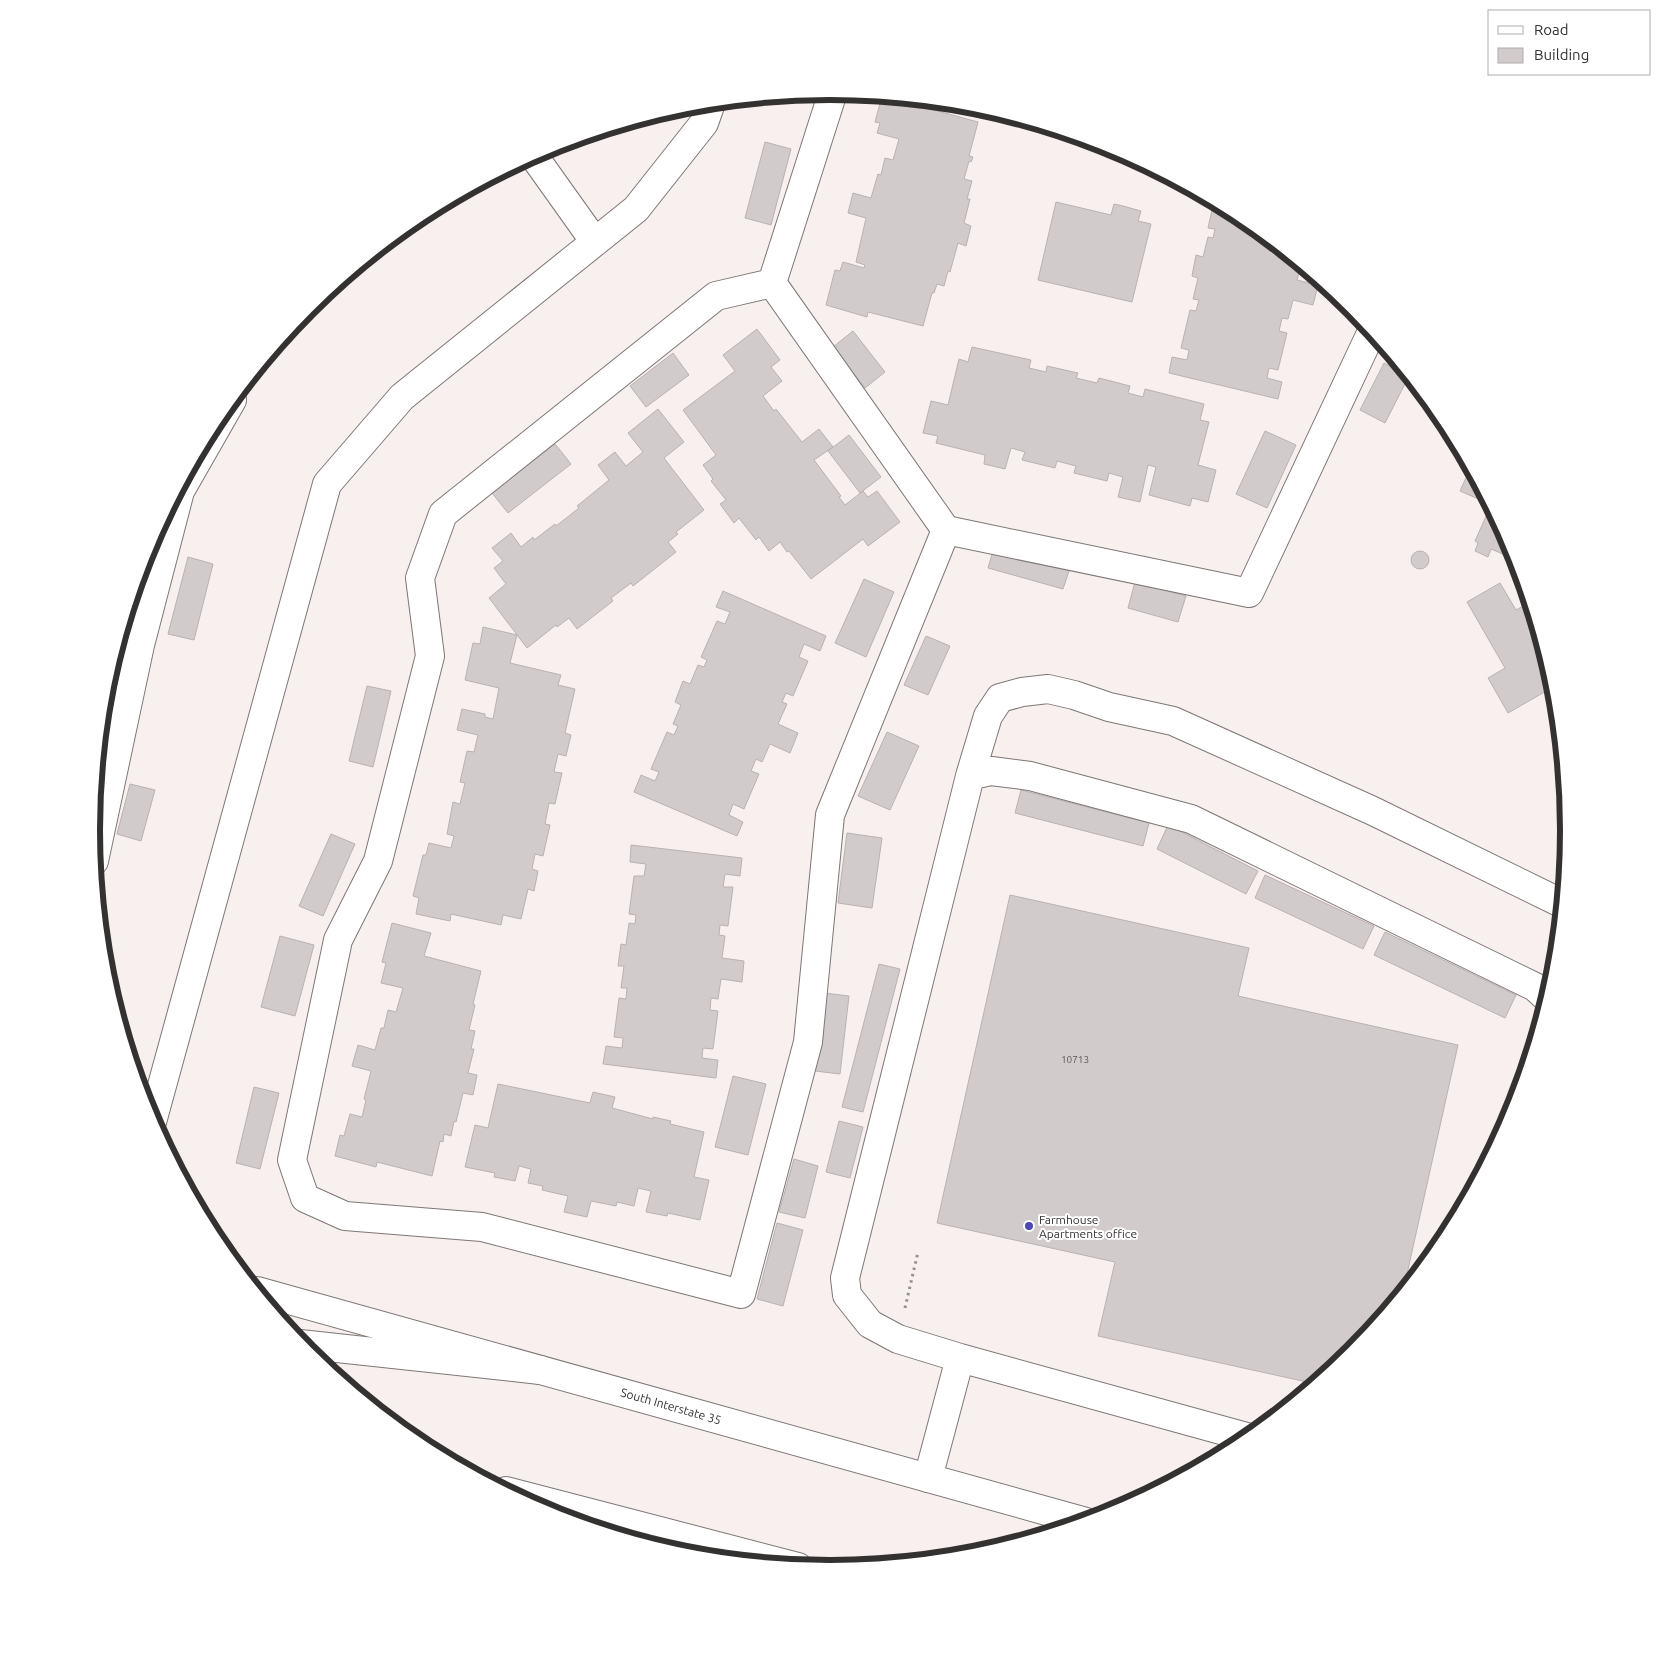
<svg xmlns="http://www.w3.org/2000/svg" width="1661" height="1661" viewBox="0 0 1661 1661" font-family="Ubuntu,sans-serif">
  <rect width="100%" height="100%" fill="#f7f0ee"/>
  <path fill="#d2cbcc" stroke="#b9b2b2" d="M882,96L925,101L923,107L978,122L969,156L973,157L971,162L969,161L964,179L972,181L967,199H970L964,223L971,226L966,246L958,243L950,272L948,271L944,286L937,284L934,293H932L923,326L868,312L867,317L826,305L835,270L840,271L843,262L864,268L865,265L856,262L866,218L848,213L853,193L871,198L878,174L881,175L885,158L893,160L899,139L877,133L880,123L875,122Z
    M994,111L1049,128L993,119Z
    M765,142L791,149L771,225L745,218Z
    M1214,201L1241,216L1301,265L1297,280L1318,285L1313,305L1293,300L1288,319L1282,318L1279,331L1287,333L1278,370L1269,368L1267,378L1282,382L1278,399L1169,373L1172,357L1187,360L1189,350L1181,348L1190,310L1196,311L1199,300L1193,299L1198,278L1192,276L1196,255L1203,257L1208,237L1213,238L1215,229L1208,228Z
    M1056,202L1111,215L1114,204L1123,206L1141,211L1138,221L1151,224L1132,302L1038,280Z
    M757,329L780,360L771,367L782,381L763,396L774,411L776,409L802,442L819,429L833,447L814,460L841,496L839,497L845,505L863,491L868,497L877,491L900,522L868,546L863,539L811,579L789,551L787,552L780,542L769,551L759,537L756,540L739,518L734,523L720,504L726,500L711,481L713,479L703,465L716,455L683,410L735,371L723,355Z
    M853,331L885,372L865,388L833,347Z
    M972,347L1031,360L1029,368L1046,372L1047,366L1078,373L1076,378L1097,383L1099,378L1130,386L1128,393L1143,397L1145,389L1204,404L1200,420L1209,422L1198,465L1216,470L1208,502L1192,498L1190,506L1149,495L1156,467L1148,465L1140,502L1118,497L1123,477L1109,473L1107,481L1074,473L1076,466L1057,461L1055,468L1022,460L1025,452L1011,448L1005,469L984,464L985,455L936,443L938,436L923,433L931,401L948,405L959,359L968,362Z
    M673,353L689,375L646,407L630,386Z
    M1384,363L1409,376L1385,423L1360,410Z
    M658,409L684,442L664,458L704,510L676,532L678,534L668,542L676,552L633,586L631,583L611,598L613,601L577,629L569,618L557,627L556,625L527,648L489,598L506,584L494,568L503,561L492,548L511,533L521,547L533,537L534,540L555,524L556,526L579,508L577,506L609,480L598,465L615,452L626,466L643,452L628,433Z
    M1265,431L1296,445L1267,508L1236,494Z
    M849,435L881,477L860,493L828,451Z
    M555,444L571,464L508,513L492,493Z
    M1471,467L1490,504L1460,491Z
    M1491,505L1514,548L1517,560L1491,549L1488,557L1475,551L1478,543L1475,541Z
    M995,544L1071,565L1063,589L988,568Z
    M1411 560a9 9 0 1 1 18 0a9 9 0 1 1-18 0Z
    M188,557L213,564L194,640L168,634Z
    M864,579L894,592L866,657L835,643Z
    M1135,582L1186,596L1178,622L1128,608Z
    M1500,583L1516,610L1525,605L1528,609L1531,607L1555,686L1508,713L1488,678L1505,668L1467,602Z
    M723,591L826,636L820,651L804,644L799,657L808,661L793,696L786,693L782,702L787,704L778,724L798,733L790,753L770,744L762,762L756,759L751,771L759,774L744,809L733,804L729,815L743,822L737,836L634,792L641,775L655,781L659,772L651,769L667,732L674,735L678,726L673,724L681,705L675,702L683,681L690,684L698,665L704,667L707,660L701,657L717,621L725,624L730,612L716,607Z
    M483,627L517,635L510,663L561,675L558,685L575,689L565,733L571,735L566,756L558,754L554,772L562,773L555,804L549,803L545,824L550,825L543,856L535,854L532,869L538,871L534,891L528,889L521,919L503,915L501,925L451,914L450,921L416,914L419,898L413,896L423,855H426L429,843L451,848L454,836L447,834L453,802L460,804L465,783L460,782L467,751L474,752L478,735L457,730L462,709L485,714V717L493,719L499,688L465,680L473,643L480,644Z
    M926,636L950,646L928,695L904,685Z
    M367,686L391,691L373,767L349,761Z
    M887,732L919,746L890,810L858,796Z
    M130,784L155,790L141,841L117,834Z
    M1021,790L1149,823L1143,846L1015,813Z
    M1168,825L1258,871L1246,894L1157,849Z
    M847,833L882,838L872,908L838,903Z
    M331,834L355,844L323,916L299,906Z
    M631,845L742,858L740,876L725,874L723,887H733L728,926L720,925L719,935L725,936L722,958L744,961L742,982L721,979L718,999L711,998L710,1010L718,1011L713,1049L703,1048L702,1058L718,1060L716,1078L603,1064L606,1046L622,1048L623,1038L614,1037L619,998L626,999L627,988H621L624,966H618L621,944L626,945L629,923L635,924L636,915L629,914L634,876H644L646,864L630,862Z
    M1265,875L1374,926L1363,949L1255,898Z
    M1010,895L1249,948L1238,996L1458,1045L1403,1292L1353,1353L1316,1384L1098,1336L1115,1262L937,1223Z
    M392,923L431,933L424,956L481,971L473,1004L475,1005L469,1030L475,1031L471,1049H474L468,1073L477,1075L473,1095L463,1093L456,1122L454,1121L451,1136L444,1134L443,1142L440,1141L432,1176L377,1162L376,1167L335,1156L340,1135L344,1136L350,1114L362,1117L366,1100L364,1099L371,1071L352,1066L358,1045L375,1050L381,1028H384L388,1010L396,1012L403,988L381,983L386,963L382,962Z
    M1385,932L1516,995L1505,1018L1374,955Z
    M280,936L314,945L295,1016L261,1007Z
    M879,964L900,969L863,1112L842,1107Z
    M824,993L849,996L840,1074L815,1071Z
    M733,1076L766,1084L748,1155L715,1147Z
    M498,1084L590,1103L593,1092L615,1097L612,1108L653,1119V1117L671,1121L670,1124L704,1132L694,1177L709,1180L700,1220L668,1213L667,1216L646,1212L651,1191L638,1188L634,1206L617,1202L616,1206L591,1201L587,1217L564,1212L568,1196L542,1190L543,1186L528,1183L531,1169L519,1166L515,1181L494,1177L495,1173L465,1167L475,1125L488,1128Z
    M254,1087L279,1093L260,1169L236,1163Z
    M839,1121L863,1127L850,1178L826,1172Z
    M794,1159L818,1166L805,1218L779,1212Z
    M777,1223L803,1230L783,1306L757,1299Z"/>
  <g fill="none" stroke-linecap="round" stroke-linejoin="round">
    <defs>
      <path id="minor" d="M533,155L595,242
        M772,283L946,530L830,815L808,1042L741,1294L482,1227L345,1216L305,1198L292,1160L338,940L378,861L430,656L420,578L443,514L716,296Z
        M772,283L833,92
        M946,530L1249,593L1372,331
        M970,776L988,716L1000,698L1022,692L1048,689L1074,695L1109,707L1173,721L1373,811L1563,904
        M94,861L140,645L180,491L232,400
        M152,1122L327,484L402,397L636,209L704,123L711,103
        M960,1358L1250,1438
        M928,1478L960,1358L898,1339L870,1324L847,1295L845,1278L970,776L991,771L1030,776L1191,819L1535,987L1548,999"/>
      <path id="major" d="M257,1291L1086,1522"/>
      <path id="highway" d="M300,1344L540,1370
        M506,1491L798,1567"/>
    </defs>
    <use href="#minor" stroke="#7d7775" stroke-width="30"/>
    <use href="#major" stroke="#7d7775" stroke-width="30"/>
    <use href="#highway" stroke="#7d7775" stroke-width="30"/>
    <path stroke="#969190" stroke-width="3" stroke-dasharray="2.5 4" stroke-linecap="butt" d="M905,1308L918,1252"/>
    <use href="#minor" stroke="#fff" stroke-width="28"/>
    <use href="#major" stroke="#fff" stroke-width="28"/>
    <use href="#highway" stroke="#fff" stroke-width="28"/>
  </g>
  <circle fill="#4d46bd" stroke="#fff" stroke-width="2" cx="1029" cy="1226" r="5"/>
  <g text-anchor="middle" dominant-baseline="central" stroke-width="4" stroke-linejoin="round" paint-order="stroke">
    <g font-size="10" fill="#5c5858">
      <text x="1075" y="1059">10713</text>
    </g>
    <g font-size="12" fill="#343131" stroke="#fff" text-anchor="start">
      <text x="1039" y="1219">Farmhouse<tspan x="1039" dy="14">Apartments office</tspan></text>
    </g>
    <g font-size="12" fill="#343131" stroke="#fff">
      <text transform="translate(671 1406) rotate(16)">South Interstate 35</text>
    </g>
  </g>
  <path d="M0 0H1661V1661H0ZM100 830a730 730 0 1 1 1460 0a730 730 0 1 1-1460 0Z" fill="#fff" fill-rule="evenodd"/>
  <path fill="none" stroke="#343131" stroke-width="6" d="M100 830a730 730 0 1 1 1460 0a730 730 0 1 1-1460 0Z"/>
  <rect x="1488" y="10" width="162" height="65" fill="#ffffff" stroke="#aeadad"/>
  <rect x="1498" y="26" width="25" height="8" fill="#ffffff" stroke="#aeadad"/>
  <text x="1534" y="35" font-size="15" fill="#343131">Road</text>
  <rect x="1498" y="48" width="25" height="15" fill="#d2cbcc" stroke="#aeadad"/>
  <text x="1534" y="60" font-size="15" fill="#343131">Building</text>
</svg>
